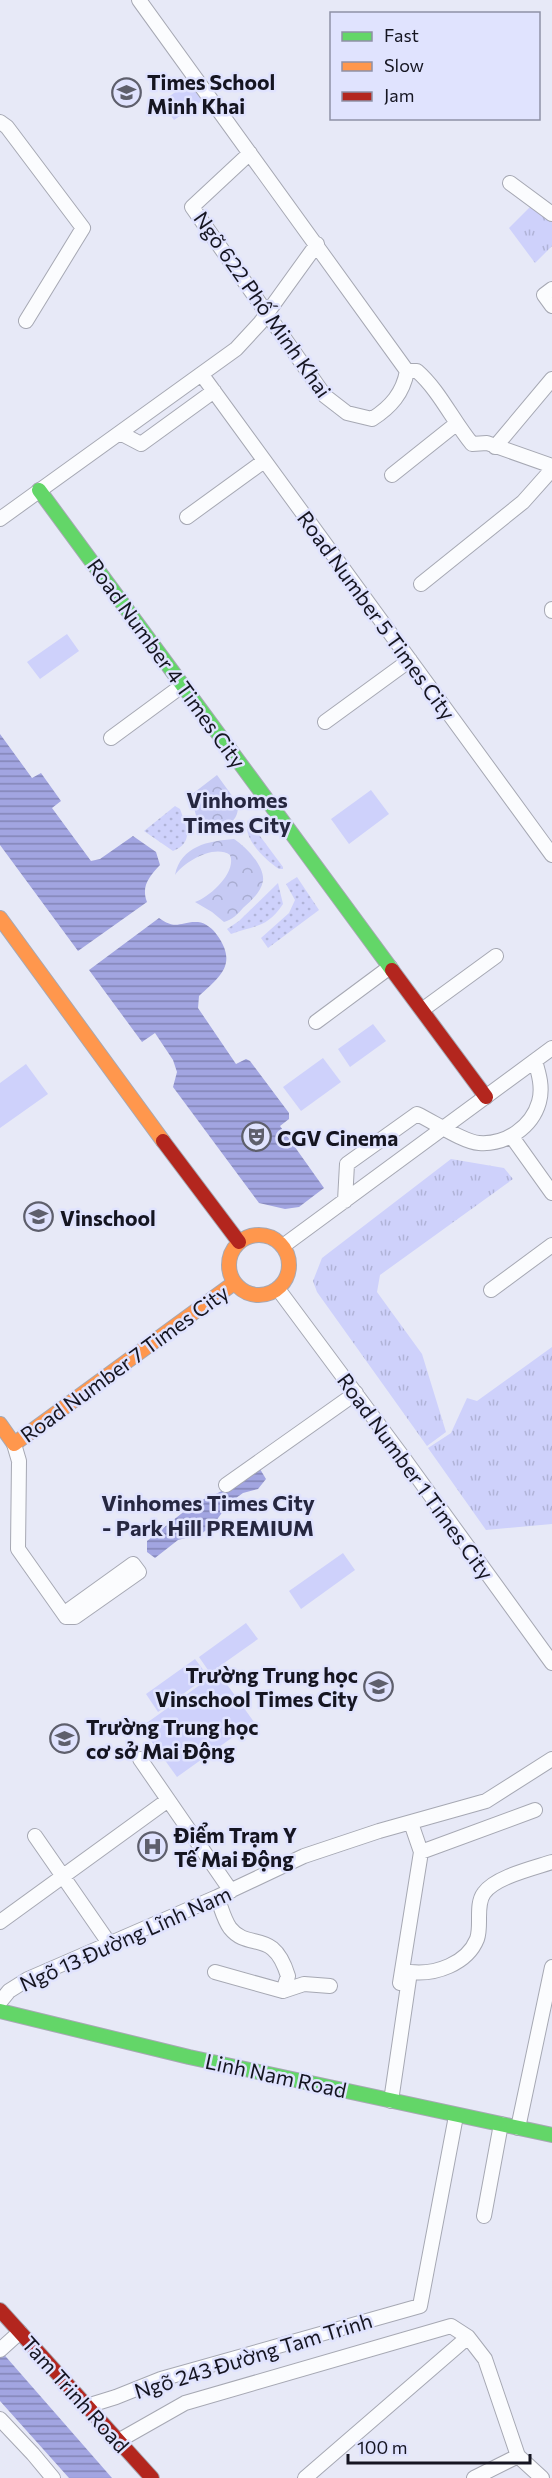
<svg xmlns="http://www.w3.org/2000/svg" width="552" height="2478" viewBox="0 0 552 2478" font-family="Commissioner,sans-serif">
  <defs>
    <pattern id="grass-dots" width="8" height="8" patternUnits="userSpaceOnUse" patternTransform="scale(1.5)"><rect width="8" height="8" fill="#ced1fb"/><path d="M2 2h.1M6 6h.1" fill="none" stroke="#b0b3d7" stroke-width="1.8" stroke-linecap="round"/></pattern>
    <pattern id="forest-crowns" width="20" height="18" patternUnits="userSpaceOnUse" patternTransform="scale(1.5)"><rect width="20" height="18" fill="#c6caf4"/><path d="M2 6a3 3 0 1 1 6 0M12 15a3 3 0 1 1 6 0" fill="none" stroke="#a9add1"/></pattern>
    <pattern id="park-tufts" width="24" height="20" patternUnits="userSpaceOnUse" patternTransform="scale(1.5)"><rect width="24" height="20" fill="#ced1fb"/><path d="M3 7l-1-3M5 7V3M7 7l1-3M15 17l-1-3M17 17v-4M19 17l1-3" fill="none" stroke="#b0b3d7"/></pattern>
    <pattern id="water-rules" width="6" height="5" patternUnits="userSpaceOnUse" patternTransform="scale(1.5)"><rect width="6" height="5" fill="#a2a5e1"/><path d="M0 2.5h6" fill="none" stroke="#8385b6"/></pattern>
  </defs>
  <rect width="100%" height="100%" fill="#e7e9f7"/>
  <path fill="url(#grass-dots)" d="M175,806L180,809C186,826 195,842 173,851L144,831Z
    M248,820L283,867V869H279C265,860 241,837 248,820Z
    M297,877L319,910L268,948L261,938L289,913L295,900L286,884Z
    M278,883L283,904C267,928 256,925 231,934L227,929L239,921Z"/>
  <path fill="url(#forest-crowns)" d="M217,775L238,804C238,809 238,813 235,818C229,827 211,836 202,827C195,820 194,804 191,795Z
    M234,839C245,846 265,866 263,881C261,892 251,901 243,908C238,914 232,920 224,922L212,912L195,902C210,897 237,872 230,855C214,844 184,862 175,875C181,846 208,841 234,839Z"/>
  <path fill="url(#park-tufts)" d="M532,205L552,221V246L535,263L509,228Z
    M451,1159L504,1168L513,1179L380,1275L377,1292L422,1354L446,1432L427,1446L317,1292L313,1281L322,1258Z
    M552,1347V1524L486,1530L428,1448L451,1433L467,1398L477,1401Z"/>
  <path fill="#ced1fb" d="M190,82L202,101L174,120L161,102Z
    M67,634L79,651L40,679L27,662Z
    M371,790L389,814L349,844L331,819Z
    M373,1024L386,1041L350,1067L338,1049Z
    M323,1058L341,1082L301,1111L283,1087Z
    M26,1064L48,1094L0,1128V1083Z
    M343,1553L355,1570L301,1609L289,1591Z
    M246,1623L258,1639L210,1673L199,1657Z
    M195,1659L208,1676L158,1712L146,1694Z
    M218,1672L254,1722L177,1777L141,1727Z"/>
  <path fill="url(#water-rules)" d="M0,734L32,778L41,773L61,801L52,808L91,861L100,859L133,836L156,852L160,865C149,877 141,886 147,902L78,951L0,845Z
    M159,918C177,931 180,921 198,922C206,923 213,929 217,935C238,964 220,977 199,996L198,1008L236,1064L246,1059L250,1061L289,1113V1119L280,1126L324,1188L299,1207L285,1209L259,1203L173,1087L177,1072L173,1060L155,1033L142,1042L89,970Z
    M260,1469L266,1479L258,1489L243,1493L229,1503L213,1525L201,1534L178,1540L155,1558L147,1552V1541L196,1502L212,1496L237,1483L248,1471Z
    M0,2350L112,2478H69L0,2401Z"/>
  <g fill="none" stroke-linecap="round" stroke-linejoin="round">
    <defs>
      <path id="street" d="M139,0L407,371
        M0,122L7,127L83,228L26,321
        M250,153L192,207L325,396L347,413L372,419C391,407 403,393 407,371
        M510,183L552,214
        M552,289L544,295L552,306
        M407,371H417C439,390 453,421 472,444L487,443L552,466
        M202,375L552,855
        M120,433L141,444L214,391
        M495,447L552,379
        M392,475L456,424
        M187,517L264,461
        M0,519L236,349L260,323L317,244
        M421,584L523,502L547,475L552,466
        M552,611V609
        M325,722L410,660
        M111,738L183,685
        M422,1010L496,956
        M316,1022L390,967
        M512,1137L552,1193
        M345,1201L347,1164L417,1114C434,1122 463,1142 479,1143C506,1145 532,1127 539,1102C543,1088 539,1074 535,1061
        M283,1246L552,1048
        M278,1289L405,1460L552,1663
        M491,1290L552,1245
        M14,1444L19,1461L18,1549L66,1617
        M226,1485L356,1393
        M133,1564L139,1572L75,1617H66L69,1610Z
        M140,1759L231,1891
        M35,1836L109,1943
        M421,1852L535,1810
        M0,1922L168,1800
        M215,1972L283,1991L288,1976C273,1927 249,1952 230,1928C224,1920 221,1907 217,1897
        M400,1983L421,1852L411,1823
        M283,1991L304,1984L330,1986
        M0,2002L9,1991L28,1979L217,1897L304,1856L379,1831L486,1801L552,1759
        M391,2101L410,1972C435,1975 467,1964 477,1939C482,1925 475,1905 484,1893C495,1877 534,1868 552,1862
        M518,2128L552,1967
        M484,2216L501,2124
        M0,2350L20,2332
        M87,2406L116,2397L161,2379L420,2306L456,2116
        M0,2419L33,2454L53,2478
        M118,2441L185,2403L451,2326L468,2337L485,2359L518,2456L542,2478
        M305,2478L468,2337
        M474,2478L518,2456"/>
      <path id="fast" d="M39,490L392,970
        M0,2011L189,2057L552,2135"/>
      <path id="slow" d="M0,918L163,1141
        M229 1265a30 30 0 1 1 60 0a30 30 0 1 1-60 0Z
        M0,1424L14,1444L234,1283"/>
      <path id="jam" d="M392,970L486,1097
        M163,1141L239,1242
        M0,2310L152,2478"/>
    </defs>
    <use href="#street" stroke="#a6a8b3" stroke-width="16"/>
    <use href="#fast" stroke="#a6a8b3" stroke-width="16"/>
    <use href="#slow" stroke="#a6a8b3" stroke-width="16"/>
    <use href="#jam" stroke="#a6a8b3" stroke-width="16"/>
    <use href="#street" stroke="#fbfcfe" stroke-width="14"/>
    <use href="#fast" stroke="#63d668" stroke-width="14"/>
    <use href="#slow" stroke="#ff974d" stroke-width="14"/>
    <use href="#jam" stroke="#b3261e" stroke-width="14"/>
  </g>
  <defs>
    <symbol id="school-ring" viewBox="-11 -11 22 22"><circle r="9.5" fill="#e0e3fe" stroke="#5e5f6c" stroke-width="1.5"/><path d="M0-5L7-2L0 1L-7-2ZM-4 1L0 2.5L4 1V4Q0 6-4 4Z" fill="#5e5f6c"/></symbol>
    <symbol id="theatre-ring" viewBox="-11 -11 22 22"><circle r="9.5" fill="#e0e3fe" stroke="#5e5f6c" stroke-width="1.5"/><path d="M-5-5.5Q0-4 5-5.5V0Q5 5 0 6Q-5 5-5 0ZM-3.3-2.5H-1v1.5H-3.3ZM1-2.5H3.3v1.5H1ZM-2.8 1Q0 5.5 2.8 1Z" fill="#5e5f6c"/></symbol>
    <symbol id="hospital-ring" viewBox="-11 -11 22 22"><circle r="9.5" fill="#e0e3fe" stroke="#5e5f6c" stroke-width="1.5"/><path d="M-5-5h3v3.5h4V-5h3V5h-3V1.5h-4V5h-3Z" fill="#5e5f6c"/></symbol>
  </defs>
  <g fill-rule="evenodd">
    <use href="#school-ring" x="110" y="76" width="33" height="33"/>
    <use href="#theatre-ring" x="240" y="1120" width="33" height="33"/>
    <use href="#school-ring" x="22" y="1200" width="33" height="33"/>
    <use href="#school-ring" x="362" y="1670" width="33" height="33"/>
    <use href="#school-ring" x="48" y="1722" width="33" height="33"/>
    <use href="#hospital-ring" x="136" y="1830" width="33" height="33"/>
  </g>
  <g text-anchor="middle" dominant-baseline="central" stroke-width="5" stroke-linejoin="round" paint-order="stroke">
    <g font-size="21" font-weight="bold" fill="#151521" stroke="#e0e3fe" text-anchor="start">
      <text x="147" y="81">Times School<tspan x="147" dy="24">Minh Khai</tspan></text>
      <text x="277" y="1137">CGV Cinema</text>
      <text x="60" y="1217">Vinschool</text>
      <text x="358" y="1674" text-anchor="end">Trường Trung học<tspan x="358" dy="24">Vinschool Times City</tspan></text>
      <text x="86" y="1726">Trường Trung học<tspan x="86" dy="24">cơ sở Mai Động</tspan></text>
      <text x="174" y="1834">Điểm Trạm Y<tspan x="174" dy="24">Tế Mai Động</tspan></text>
    </g>
    <g font-size="21" fill="#151521" stroke="#e0e3fe">
      <text transform="translate(263 304) rotate(55)">Ngõ 622 Phố Minh Khai</text>
      <text transform="translate(377 615) rotate(54)">Road Number 5 Times City</text>
      <text transform="translate(167 663) rotate(54)">Road Number 4 Times City</text>
      <text transform="translate(124 1363) rotate(-36)">Road Number 7 Times City</text>
      <text transform="translate(416 1476) rotate(54)">Road Number 1 Times City</text>
      <text transform="translate(125 1938) rotate(-24)">Ngõ 13 Đường Lĩnh Nam</text>
      <text transform="translate(276 2075) rotate(12)">Linh Nam Road</text>
      <text transform="translate(253 2355) rotate(-17)">Ngõ 243 Đường Tam Trinh</text>
      <text transform="translate(76 2394) rotate(48)">Tam Trinh Road</text>
    </g>
    <g font-size="22" font-weight="bold" fill="#262740" stroke="#e0e3fe">
      <text x="237" y="799">Vinhomes<tspan x="237" dy="25">Times City</tspan></text>
      <text x="208" y="1502">Vinhomes Times City<tspan x="208" dy="25">- Park Hill PREMIUM</tspan></text>
    </g>
  </g>
  <rect x="330" y="12" width="210" height="108" fill="#e0e3fe" stroke="#8f91a6" stroke-width="1.5"/>
  <rect x="342" y="32" width="30" height="9" fill="#63d668" stroke="#8f91a6" stroke-width="1.5"/>
  <text x="384" y="42" font-size="18" fill="#151521">Fast</text>
  <rect x="342" y="62" width="30" height="9" fill="#ff974d" stroke="#8f91a6" stroke-width="1.5"/>
  <text x="384" y="72" font-size="18" fill="#151521">Slow</text>
  <rect x="342" y="92" width="30" height="9" fill="#b3261e" stroke="#8f91a6" stroke-width="1.5"/>
  <text x="384" y="102" font-size="18" fill="#151521">Jam</text>
  <path d="M348 2454v9h182v-9" fill="none" stroke="#151521" stroke-width="3"/>
  <text x="357" y="2454" font-size="18" fill="#151521" stroke="#e0e3fe" stroke-width="4.5" paint-order="stroke">100 m</text>
</svg>
